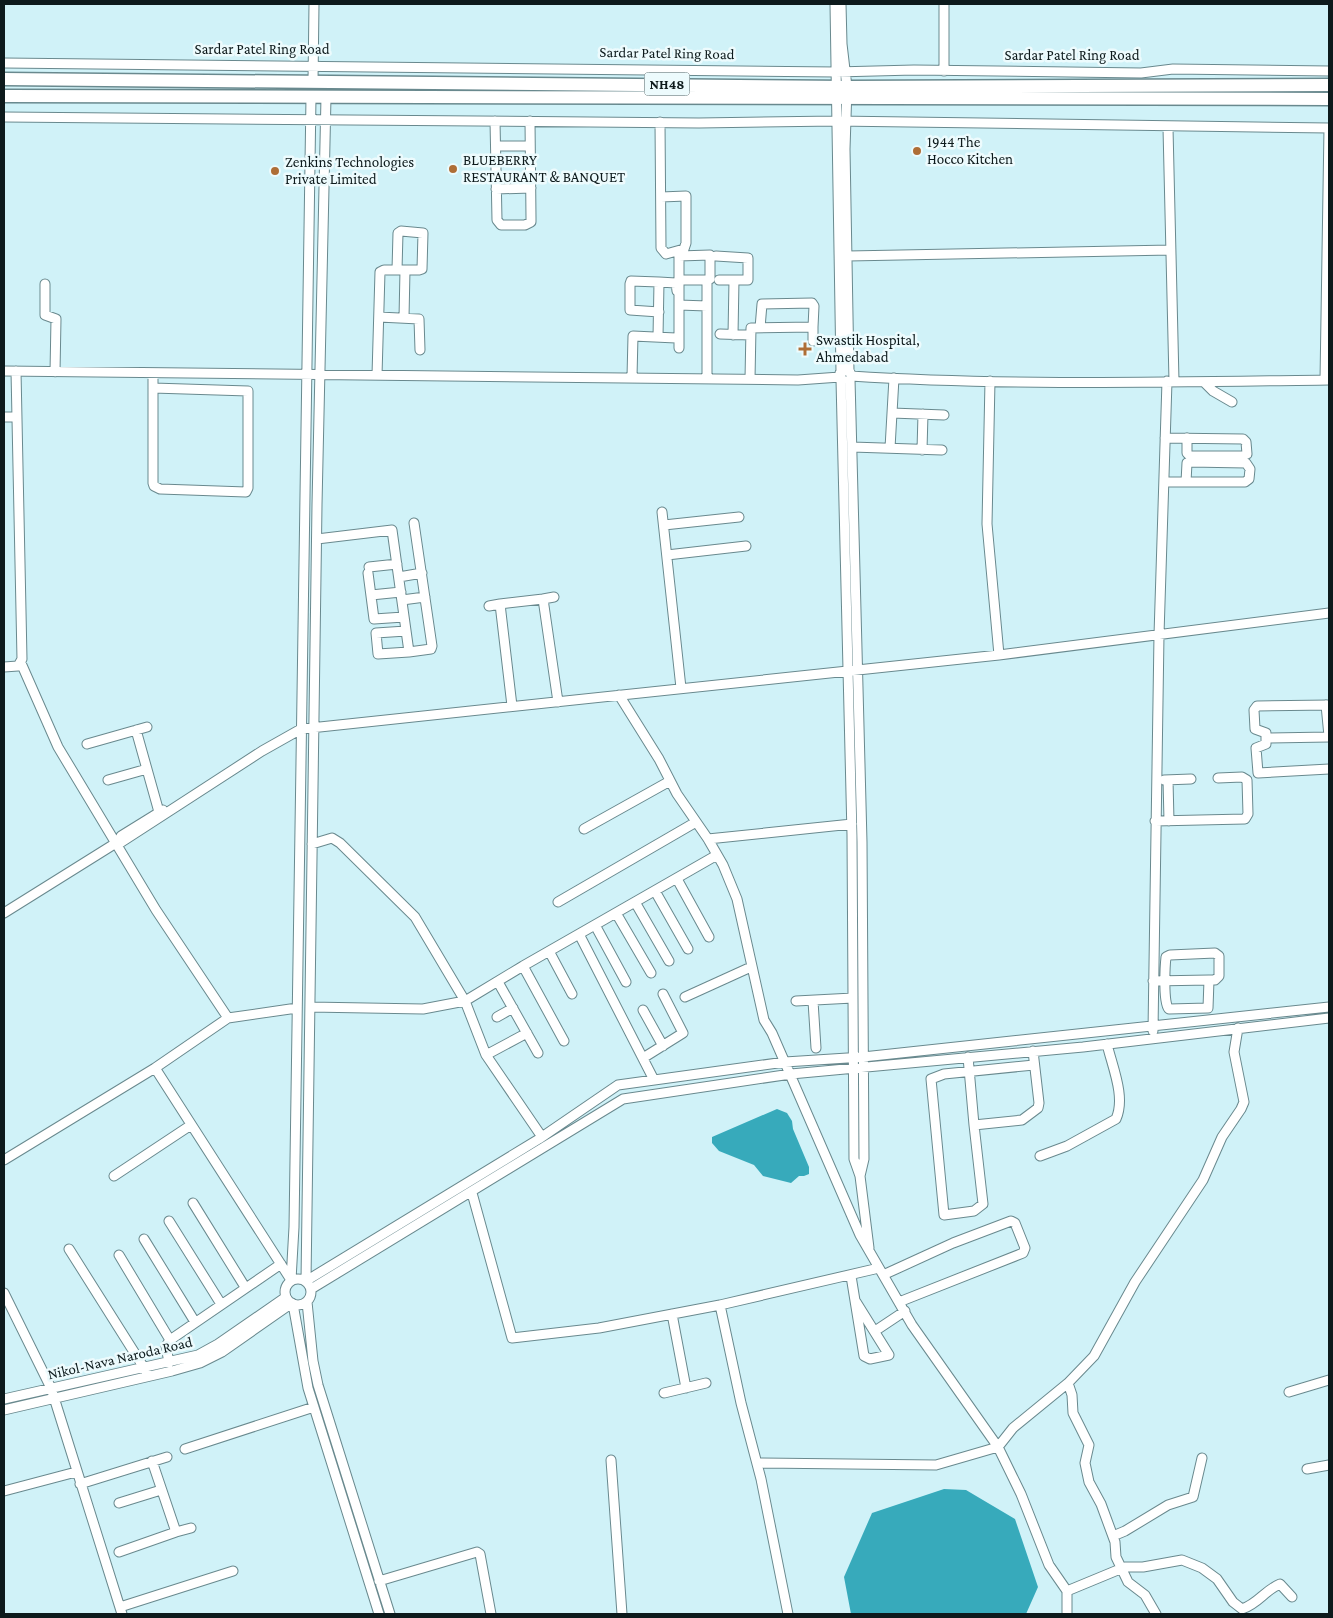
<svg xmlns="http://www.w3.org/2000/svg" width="1333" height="1618" viewBox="0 0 1333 1618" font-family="'Crimson Pro',serif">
  <rect width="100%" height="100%" fill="#d0f2f8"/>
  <path fill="#37aabb" d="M777,1109L787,1113L792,1121L793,1129L809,1167V1174L804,1176H799L791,1183L763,1176L754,1165L719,1151L712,1143V1137Z
    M944,1489L966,1490L1015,1519L1038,1587L1026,1614H851L844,1577L872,1513Z"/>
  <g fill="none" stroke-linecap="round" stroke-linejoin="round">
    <defs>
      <path id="minor" d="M835,4L841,372
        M841,4L842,44L847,87L845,149L849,371
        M4,63L836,72L914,70L1141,73L1173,69L1329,71
        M944,71V4
        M313,81L314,4
        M4,117L699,123L836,121L1329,128
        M495,121L497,220L501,225H525L531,222V218L530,121
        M660,122L661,248L666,254L684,249L686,243V196L661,197
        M1168,128L1174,381
        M496,146H530
        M496,189L531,188
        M716,256L748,258V280H734L733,335
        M848,256L1171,250
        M679,280H707
        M719,280H734
        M45,284V315L56,319L55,372
        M679,305L707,306
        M659,312L630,310V284L631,281L659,282
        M379,317L419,319L420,350
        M404,318L405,270
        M760,328L762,304L812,303L814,306L813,327
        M720,334L750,335
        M658,337L659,282L676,283L677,291
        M679,348V256L710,255V279L707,280V378
        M4,371L798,380L840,377
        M377,375L380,272L384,270H419L422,269L423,233L401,231L398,233L397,270
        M632,377L633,336L676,338
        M750,379L751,328L813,327V341
        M850,379L862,842L864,1159L860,1176
        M841,380L852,835L854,1159L860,1176L869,1248
        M842,380L840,373L845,370L850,372L851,376C1010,386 1170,382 1329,380
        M1325,380L1329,128
        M990,381L987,524L999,655
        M1205,383L1213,391L1232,402
        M153,388L248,391V488L246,492L160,489L154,486L153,483V373
        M892,413L944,415
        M4,417H16
        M1165,438L1243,439L1246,442L1247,454L1243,456H1190L1187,453V438
        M852,447L942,450
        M890,448L894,378
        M922,450L923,414
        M1164,482H1245L1249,479L1250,469L1246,463L1190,462L1187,463L1186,482
        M662,512L681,688
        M664,525L739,517
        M317,539L392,530L409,652L431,649L432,646L414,523
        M667,555L746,546
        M369,567L397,564
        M368,573L374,619L404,617
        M399,577L422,573
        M371,595L401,592
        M543,599L554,597
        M402,600L425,597
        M489,606L500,604
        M406,631L376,633L378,654L409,652
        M21,663L58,747L156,910L228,1018
        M4,667L18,666L22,659L16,371
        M619,695L659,759L677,794L708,839L723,865L737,899L764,1020L772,1033L860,1235L912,1325L998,1447L1021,1494L1049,1565L1067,1591V1614
        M1326,705L1329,736
        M1329,705L1257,706L1254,710L1255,729L1266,733V744L1256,748L1258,773L1329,769
        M512,706L500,604L543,599L558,702
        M136,730L159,812
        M1266,738L1329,737
        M87,744L147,727
        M108,780L147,769
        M1164,780L1191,779
        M1168,780L1169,821
        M1155,821L1245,819L1248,814L1247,780L1242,777L1218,778
        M584,829L670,781
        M121,836L163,810
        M708,839L852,824
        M312,844L332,838L340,843L415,917L465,1001L523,966L564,1041
        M117,845L262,751L301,729L999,655L1329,613
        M677,879L709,937
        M655,891L688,949
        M558,902L696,822
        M635,902L669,961
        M4,913L116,843
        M616,913L651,973
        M595,925L626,982
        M579,934L717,855
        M549,951L572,994
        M523,966L579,934L654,1080
        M1153,981L1209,980H1215L1219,976V956L1215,953L1170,955L1166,957C1165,966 1163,1005 1169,1009L1208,1008L1209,980
        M498,982L538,1053
        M685,997L751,967
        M796,1001L853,998
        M813,1001L816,1048
        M310,1007L423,1009L465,1001L486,1055L542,1137
        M643,1010L663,1046
        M497,1017L513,1008
        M1153,1031L1159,635L1167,381
        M1033,1051L1039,1103L1038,1108L1022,1120L974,1125L983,1204L974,1211L944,1215L931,1079L944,1074L1034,1065
        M486,1055L527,1033
        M968,1057L974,1125
        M643,1058L683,1033L663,994
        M155,1068L228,1018L297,1008
        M1040,1156L1067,1146L1116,1119C1126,1097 1112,1066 1107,1044
        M4,1160L155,1068L291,1280
        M114,1176L191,1125
        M472,1193L512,1338L599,1328L720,1305
        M193,1203L245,1287
        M169,1221L221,1304
        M144,1239L195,1322
        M69,1249L146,1371
        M119,1255L170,1340L281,1264
        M883,1275L953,1243L1011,1221L1015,1223L1025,1248L1023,1253L899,1302
        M851,1276L864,1356L870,1359L889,1355L856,1302
        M285 1292a13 13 0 1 1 26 0a13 13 0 1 1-26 0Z
        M291,1280L294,1227L311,97
        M306,1281L317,505L326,97
        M306,1281L539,1139L618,1085L785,1062L863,1057L1329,1007
        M311,1289L623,1099L791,1074L1083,1047L1329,1018
        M4,1293L51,1388L122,1614
        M307,1302L313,1361L318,1385L390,1614
        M293,1304L308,1388L379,1614
        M672,1314L686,1388
        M875,1331L905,1311
        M169,1363L166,1346L170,1340
        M1068,1383L1094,1356L1135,1282L1203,1180L1222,1137L1241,1109L1244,1102L1234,1052L1238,1028
        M1289,1392L1329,1380
        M664,1393L706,1383
        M4,1399L198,1355L218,1344L286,1297
        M4,1410L172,1371L200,1363L222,1352L292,1303
        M185,1449L314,1407
        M611,1460L622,1614
        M152,1461L176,1532L191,1528
        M757,1463L936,1465L998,1447L1013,1428L1068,1383L1072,1395L1073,1413L1089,1445L1085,1463L1089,1482L1101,1504L1115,1542L1116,1557L1128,1582L1145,1595L1156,1614
        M1307,1469L1329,1465
        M80,1484L167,1457
        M4,1491L76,1472
        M119,1503L161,1490
        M1113,1536L1125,1531L1168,1505L1193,1497L1202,1458
        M119,1552L176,1532
        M379,1581L477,1552L480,1554L491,1614
        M1067,1591L1125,1567H1143L1182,1560L1202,1568L1217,1579L1233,1602L1242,1609C1258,1604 1265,1590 1280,1584L1292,1597
        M120,1607L233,1571
        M788,1614L761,1479L741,1403L720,1305L879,1268"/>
      <path id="highway" d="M4,79L847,87L1329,85
        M4,96L1329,99"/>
    </defs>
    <use href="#minor" stroke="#69898e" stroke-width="11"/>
    <use href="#highway" stroke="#69898e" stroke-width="15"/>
    <use href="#minor" stroke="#fff" stroke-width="9"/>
    <use href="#highway" stroke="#fff" stroke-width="12"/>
  </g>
  <g fill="#ae6e36" stroke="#edfbfd" stroke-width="2">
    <circle cx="917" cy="151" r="5"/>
    <circle cx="453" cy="169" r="5"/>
    <circle cx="275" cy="171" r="5"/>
    <path d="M802.5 341.5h5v5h5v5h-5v5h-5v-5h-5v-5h5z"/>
  </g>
  <g text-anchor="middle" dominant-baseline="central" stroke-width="5" stroke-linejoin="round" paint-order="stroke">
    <rect fill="#edfbfd" stroke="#505e60" stroke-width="1" x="644.5" y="72.5" width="45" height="23" rx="4"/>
    <g font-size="14" font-weight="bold" fill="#0d1a1c">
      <text x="667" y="84">NH48</text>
    </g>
    <g font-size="15" fill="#0d1a1c" stroke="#edfbfd">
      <text x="262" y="49">Sardar Patel Ring Road</text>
      <text transform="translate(667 53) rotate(1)">Sardar Patel Ring Road</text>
      <text x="1072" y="55">Sardar Patel Ring Road</text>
      <text transform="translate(120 1358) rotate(-13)">Nikol-Nava Naroda Road</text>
    </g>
    <g font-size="15" fill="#0d1a1c" stroke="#edfbfd" text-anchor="start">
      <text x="927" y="142">1944 The<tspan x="927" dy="17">Hocco Kitchen</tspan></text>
      <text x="463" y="160">BLUEBERRY<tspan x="463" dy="17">RESTAURANT &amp; BANQUET</tspan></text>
      <text x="285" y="162">Zenkins Technologies<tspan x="285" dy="17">Private Limited</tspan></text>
      <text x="816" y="340">Swastik Hospital,<tspan x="816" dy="17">Ahmedabad</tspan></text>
    </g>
  </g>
  <rect width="1333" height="1618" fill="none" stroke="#0d1a1c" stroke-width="10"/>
</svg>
